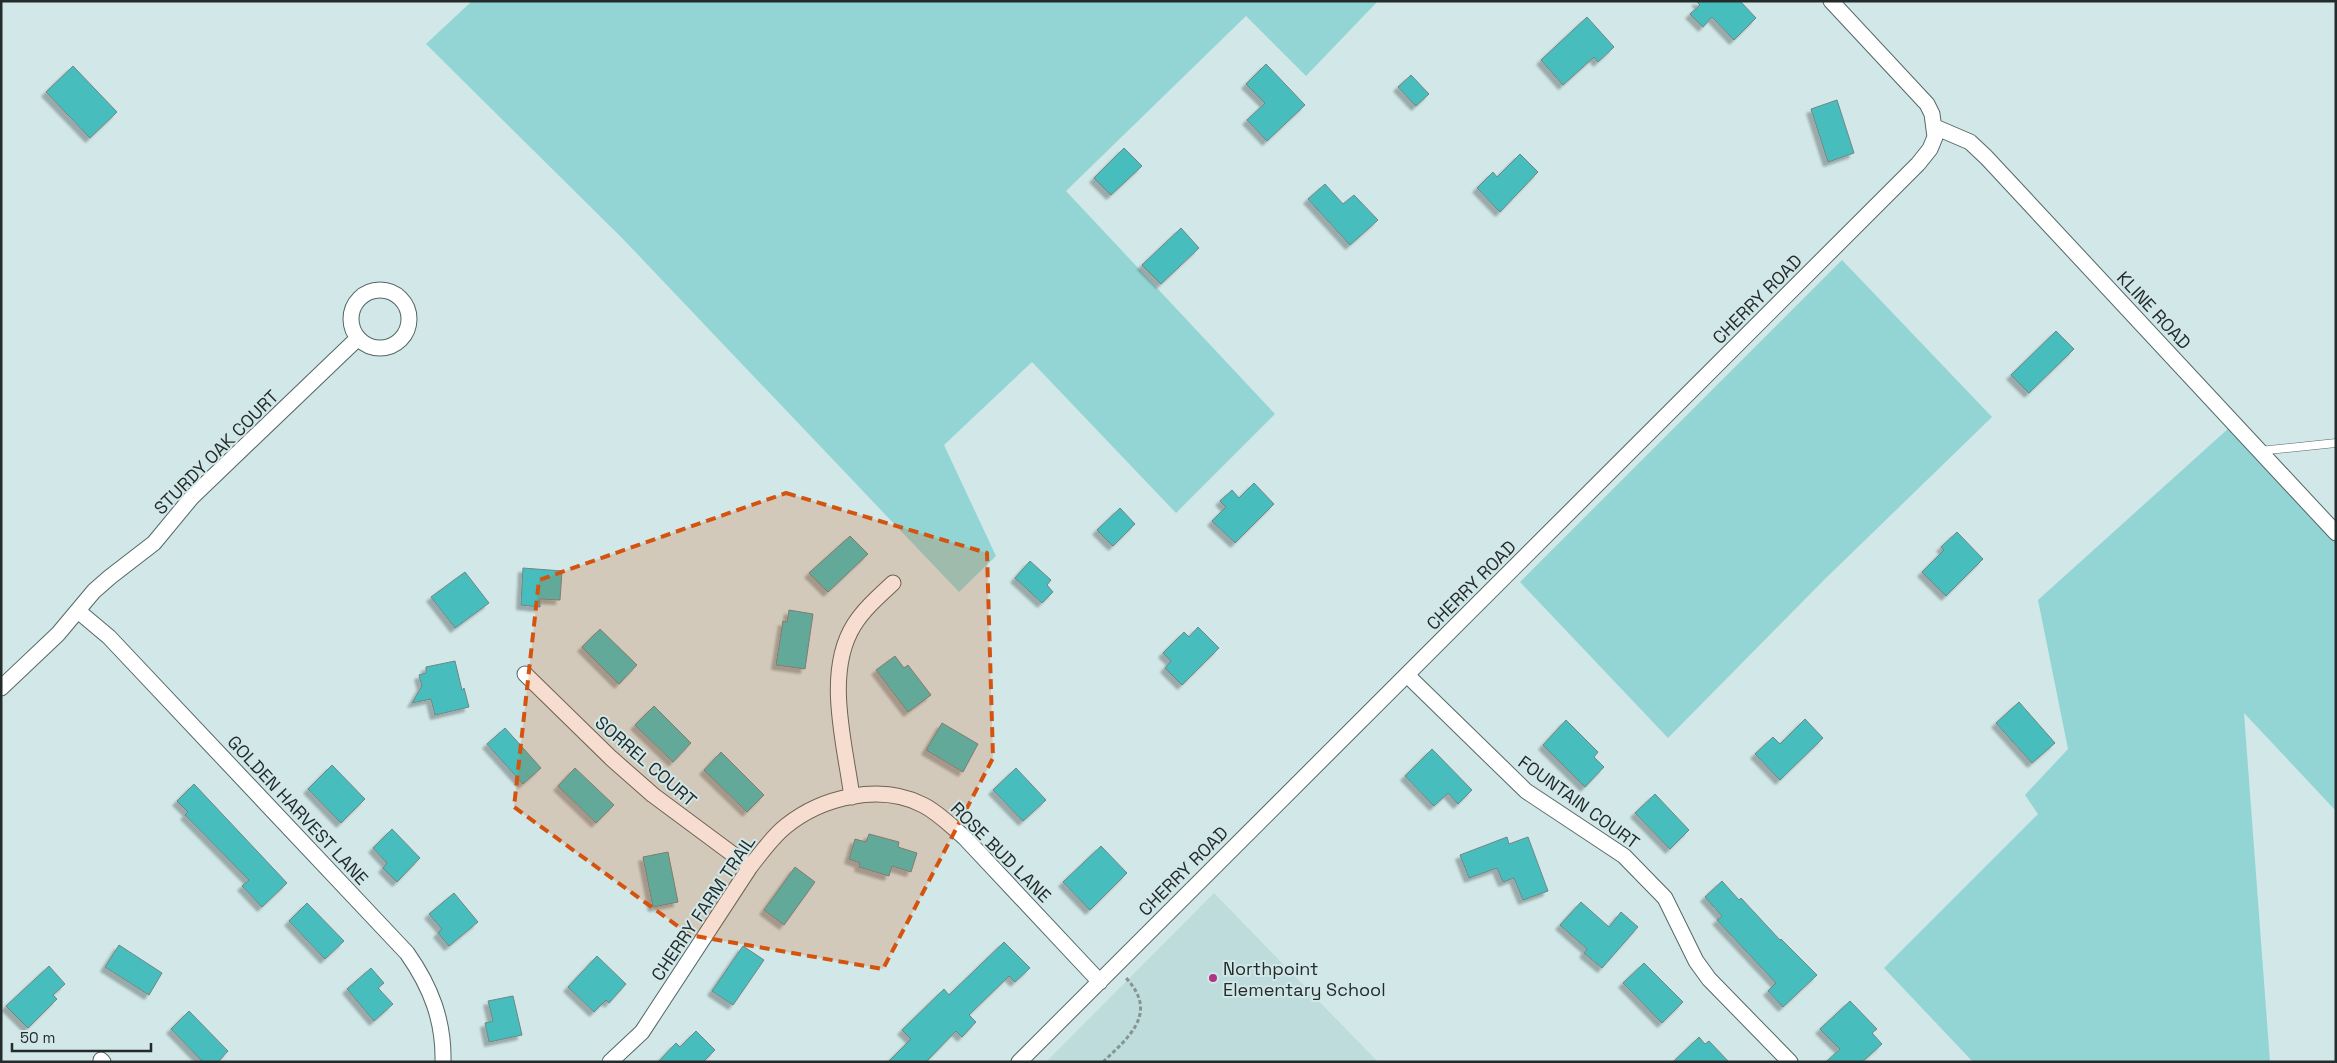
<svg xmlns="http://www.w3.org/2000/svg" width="2337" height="1063" viewBox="0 0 2337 1063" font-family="'Space Grotesk',sans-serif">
  <defs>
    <filter id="shadow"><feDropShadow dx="-4.5" dy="4.5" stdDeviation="1" flood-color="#0004"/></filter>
  </defs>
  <rect width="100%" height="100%" fill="#d2e7e7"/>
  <path fill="#bedcdb" d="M1214,893L1378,1062H1046Z"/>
  <path fill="#93d5d4" d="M472,1H1378L1306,76L1246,16L1066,191L1275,414L1176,513L1032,362L944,445L996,556L959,592L623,239L426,44Z
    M1842,260L1992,417L1825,579L1668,738L1520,582Z
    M2230,427L2336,541V811L2244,713L2270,1062H1973L1884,968L2038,814L2025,795L2068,749L2038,600Z"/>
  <path fill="#47bebd" stroke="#728585" filter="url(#shadow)" d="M1696,1H1740L1756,18L1734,40L1712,17L1703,27L1690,14L1700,5Z
    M1587,17L1614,47L1598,62L1594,57L1563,85L1541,60Z
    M1266,64L1305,105L1267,141L1247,120L1265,103L1246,84Z
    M73,66L117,112L90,138L46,92Z
    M1411,75L1429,94L1416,106L1398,87Z
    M1837,100L1854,153L1828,162L1811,109Z
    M1124,148L1142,166L1111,195L1094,178Z
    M1520,154L1538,172L1500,212L1477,188L1493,172L1497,177Z
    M1325,184L1343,204L1354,195L1378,220L1350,245L1308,199Z
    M1181,228L1199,248L1161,284L1142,265Z
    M2056,331L2074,349L2029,393L2011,375Z
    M1254,483L1274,504L1235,543L1212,521L1226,507L1220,501L1232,490L1239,498Z
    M1120,508L1135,524L1113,546L1097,530Z
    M1957,532L1983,559L1946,596L1922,572L1944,550L1941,547Z
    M850,536L868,554L828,592L809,573Z
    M1030,561L1051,580L1047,585L1053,592L1042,603L1015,578Z
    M523,568L562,571L560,600L540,599V607L521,605Z
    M465,572L489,603L455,628L431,597Z
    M789,610L813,614L805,669L776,665L783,621L787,622Z
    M1198,627L1219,648L1182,685L1165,668L1171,661L1163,653L1184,632L1189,637Z
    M600,629L637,665L619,684L582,647Z
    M895,656L904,668L908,665L931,695L908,712L876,670Z
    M455,661L462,690L464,688L469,707L435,715L431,699L412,703L422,686L419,675L426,673V667Z
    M2019,702L2055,743L2032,763L1996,723Z
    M654,706L691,743L673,762L635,725Z
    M1805,719L1823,738L1780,780L1755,754L1773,737L1780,744Z
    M1566,720L1598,752L1594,757L1604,767L1585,787L1543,745Z
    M942,723L978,744L963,772L926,750Z
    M505,728L541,768L523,784L487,744Z
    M1432,749L1472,790L1458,804L1448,793L1434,806L1405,776Z
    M721,752L764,795L747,812L704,770Z
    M332,765L365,799L341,823L308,789Z
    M575,768L614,805L596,823L558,786Z
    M1016,768L1046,800L1023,821L993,790Z
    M194,784L287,883L262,907L242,886L249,880L185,815L188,812L177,801Z
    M1655,794L1689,830L1670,849L1635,813Z
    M392,829L420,858L397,882L383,868L387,863L373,848Z
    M869,834L899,842L898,847L917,853L911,872L892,866L889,876L859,867L860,863L849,859L855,839L866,842Z
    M1507,837L1509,844L1528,837L1548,891L1523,900L1514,878L1503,882L1497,868L1469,878L1460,855Z
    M1101,846L1127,873L1090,910L1063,882Z
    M668,852L678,902L653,907L643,857Z
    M795,867L815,882L784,925L764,910Z
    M1722,881L1739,900L1741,898L1780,940L1781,939L1817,975L1783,1007L1768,991L1776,983L1717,920L1722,916L1705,897Z
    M454,893L478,922L449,946L438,933L442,929L429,914Z
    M1581,902L1609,927L1621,912L1638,927L1602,968L1584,953L1587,949L1560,925Z
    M307,903L344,941L325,959L289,921Z
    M1004,942L1030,968L1015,982L1009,976L969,1015L976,1022L962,1037L956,1031L926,1062H888L911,1039L902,1030L944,989L949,995Z
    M119,945L162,973L149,995L105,967Z
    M743,946L764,960L733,1005L712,991Z
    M597,956L626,984L609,1003L606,1000L594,1012L568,987Z
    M1644,963L1683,1002L1662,1023L1623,983Z
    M49,966L65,984L53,995L57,999L28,1028L6,1006Z
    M371,968L384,983L378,988L393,1004L374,1021L347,989Z
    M513,996L522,1035L489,1042L485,1023L493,1021L488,1001Z
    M1850,1001L1877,1029L1872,1033L1882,1044L1862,1062H1826L1840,1049L1820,1029Z
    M189,1011L228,1051L218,1062H203L171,1029Z
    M696,1031L715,1050L703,1062H658L676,1043L680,1047Z
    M1699,1037L1705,1044L1709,1041L1729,1062H1673Z"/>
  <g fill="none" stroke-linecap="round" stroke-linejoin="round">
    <defs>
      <path id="lane" d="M2259,451L2336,443"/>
      <path id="street" d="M1935,127L1970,142L1986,157L2336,533
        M351 319a29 29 0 1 1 58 0a29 29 0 1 1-58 0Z
        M78,611L109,637L407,953C431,987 444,1021 443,1062
        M525,674L611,758L653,795L750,867
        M1407,675L1526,791L1624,856L1665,898L1696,961L1709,979L1790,1062
        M1,688L58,634L94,591L110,577L154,543L192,497L358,338
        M852,797C845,744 824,673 854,625C864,609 879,596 893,583
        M101,1060L103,1062
        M610,1062L642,1032L750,867C761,853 772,837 786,826C822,797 880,783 923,805C939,813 951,826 965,838L1100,982
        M1019,1062L1918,164L1930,149L1935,137L1932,114L1927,104L1831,1"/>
    </defs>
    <use href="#lane" stroke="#556767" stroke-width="9"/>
    <use href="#street" stroke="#556767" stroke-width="17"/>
    <path stroke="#859494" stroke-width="3" stroke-dasharray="4 2.5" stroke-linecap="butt" d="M1103,1062C1129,1037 1159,1013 1126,978"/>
    <use href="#lane" stroke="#fff" stroke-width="8"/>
    <use href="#street" stroke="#fff" stroke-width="15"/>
  </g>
  <path fill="#d4540f" fill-opacity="0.2" stroke="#d4540f" stroke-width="4" stroke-dasharray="10 6" stroke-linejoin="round" d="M786,493L987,553L993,758L883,969L690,935L514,807L539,580Z"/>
  <circle fill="#b03485" stroke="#d2e7e7" stroke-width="2" cx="1213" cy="978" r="5"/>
  <g text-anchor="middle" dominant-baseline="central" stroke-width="4" stroke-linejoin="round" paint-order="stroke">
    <g font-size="18" fill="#232b2b" stroke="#d2e7e7">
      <text transform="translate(1757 299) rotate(-45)">CHERRY ROAD</text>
      <text transform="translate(2154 310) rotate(47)">KLINE ROAD</text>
      <text transform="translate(216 452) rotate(-45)">STURDY OAK COURT</text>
      <text transform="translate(1471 585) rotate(-45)">CHERRY ROAD</text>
      <text transform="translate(646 761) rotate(41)">SORREL COURT</text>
      <text transform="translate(1579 802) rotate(36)">FOUNTAIN COURT</text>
      <text transform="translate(298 810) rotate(47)">GOLDEN HARVEST LANE</text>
      <text transform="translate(1001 852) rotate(45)">ROSE BUD LANE</text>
      <text transform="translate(1183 871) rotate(-45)">CHERRY ROAD</text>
      <text transform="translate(703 908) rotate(-56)">CHERRY FARM TRAIL</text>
    </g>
    <g font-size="18" fill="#232b2b" stroke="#d2e7e7" text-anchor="start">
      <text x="1223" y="968">Northpoint<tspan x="1223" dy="21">Elementary School</tspan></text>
    </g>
  </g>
  <rect width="2337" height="1063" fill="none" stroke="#232b2b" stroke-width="5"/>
  <path d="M12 1043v8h139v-8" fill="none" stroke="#232b2b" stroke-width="2.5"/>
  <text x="20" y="1043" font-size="15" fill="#232b2b" stroke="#d2e7e7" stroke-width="4" paint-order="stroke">50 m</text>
</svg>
